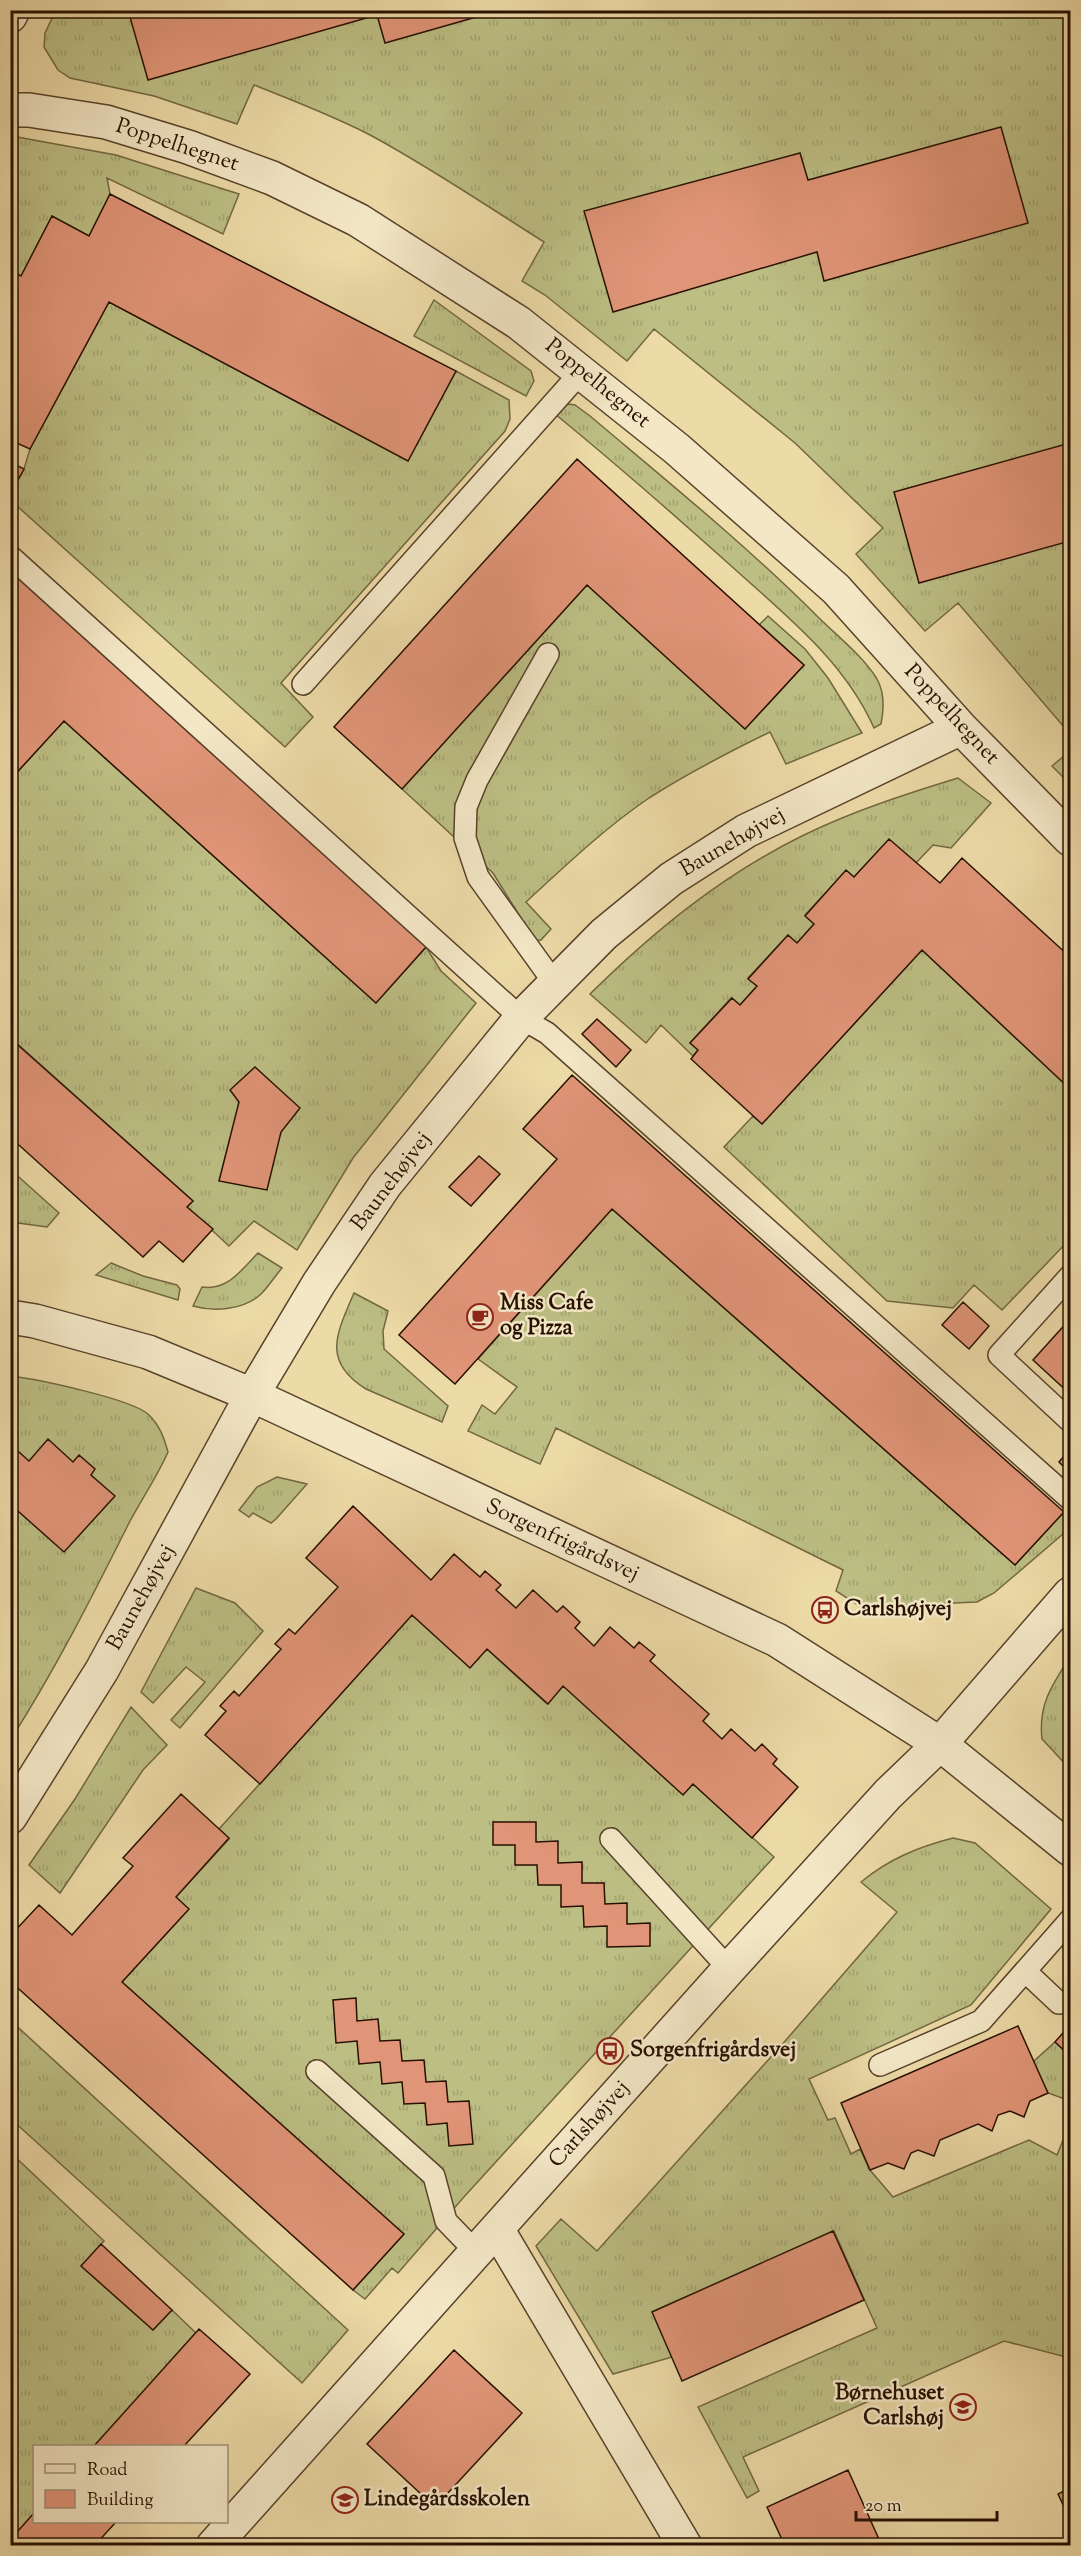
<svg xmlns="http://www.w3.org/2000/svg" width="1081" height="2556" viewBox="0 0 1081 2556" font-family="'Sorts Mill Goudy',serif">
  <defs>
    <pattern id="grass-tufts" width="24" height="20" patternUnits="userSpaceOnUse" patternTransform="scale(1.5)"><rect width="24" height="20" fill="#bcbe84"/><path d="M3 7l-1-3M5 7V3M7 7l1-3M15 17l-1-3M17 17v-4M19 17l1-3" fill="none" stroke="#a2a270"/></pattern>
  </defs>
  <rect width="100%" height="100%" fill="#ecdaa7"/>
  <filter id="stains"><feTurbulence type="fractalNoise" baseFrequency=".00333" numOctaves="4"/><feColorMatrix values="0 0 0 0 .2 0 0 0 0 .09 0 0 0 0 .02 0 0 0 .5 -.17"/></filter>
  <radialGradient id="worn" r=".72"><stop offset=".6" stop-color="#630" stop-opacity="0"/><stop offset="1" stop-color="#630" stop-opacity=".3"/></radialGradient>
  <path fill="url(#grass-tufts)" stroke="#726742" stroke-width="1.5" d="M56,10L1070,11V734L958,603L925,631L856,554L883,528L795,443L654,329L627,361L545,295L522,281L544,242C487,206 431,168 372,136C334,116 294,101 254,85L237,124L154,96L70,78L58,70L44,47L45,33Z
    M17,137L116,155L239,194L223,234L107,178L110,194L89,236L52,216L21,276L13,272L11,277V138Z
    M434,300L531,371L534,381L526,396L414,336Z
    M109,302L408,461L456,371L509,400L510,419L505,431L281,683L313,717L285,747L17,506L11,513V494L24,469L30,449Z
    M568,404L575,405L590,416C667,481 746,545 817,616C837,636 862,655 877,679C885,693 884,709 881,724L874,728C844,660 783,613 729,564C672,513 615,463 555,414Z
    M587,585L745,729L804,665L759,625L768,616L805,649L828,678L862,733L786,764L770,732C729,752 688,773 649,798C605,828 566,865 526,902L551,929L541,940L535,941L493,873L402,789Z
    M64,721L376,1003L426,947L441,971L476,1003L353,1158L297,1250L254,1221L229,1246L187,1207L193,1201L11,1038L10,780Z
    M1070,751V784L1052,766Z
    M958,778L991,803L951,848L933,845L916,863L889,840L854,877L846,871L805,915L814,924L797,943L788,935L748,978L757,986L740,1005L731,998L690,1043L698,1050L693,1056L661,1025L646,1043L590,994C654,931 722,875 804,835C853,811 906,794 958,778Z
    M922,950L1070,1089V1239L1002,1310L974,1285L953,1308L887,1301L724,1147L753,1116L762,1124Z
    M11,1170L59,1213L47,1227L11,1222Z
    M612,1209L1015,1565L1064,1512L1070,1514V1528L994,1593L977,1602L861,1607L836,1591L843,1570L556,1428L540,1464L468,1431L482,1405L495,1414L517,1387L478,1359Z
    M258,1253L282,1268C275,1276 269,1286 261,1294C244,1310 214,1312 193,1306L202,1287C228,1291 241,1270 258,1253Z
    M111,1263L143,1276L177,1285L180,1289L178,1300L96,1275Z
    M354,1293L388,1311L383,1331L384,1349L448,1406L442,1422L366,1389C321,1361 337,1333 354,1293Z
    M11,1376C36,1379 133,1399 149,1415C160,1426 164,1438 168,1452C157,1477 141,1500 128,1525C92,1597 55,1670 11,1739Z
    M277,1477L307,1484L276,1519L271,1523L253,1513L249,1517L239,1510L257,1487Z
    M196,1588L235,1603L263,1631L180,1728L171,1720L205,1682L186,1667L153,1703L141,1692Z
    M412,1615L470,1667L487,1649L547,1704L563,1686L693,1784L774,1857L463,2198L398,2273L392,2268L365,2299L353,2290L404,2234L122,1982L188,1910L176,1897L229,1839L219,1829Z
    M1070,1657V1769L1042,1739C1038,1705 1052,1685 1070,1657Z
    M131,1707L167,1745L143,1770L60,1893L29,1865L75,1799Z
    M953,1838L975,1843L1051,1909L971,2005L809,2079L828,2120L835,2118L851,2154L860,2149L870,2170L893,2197L1029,2140L1057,2155L1070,2123V2358L1004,2341L743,2457L759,2491L747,2498L698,2407L877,2328L834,2231L652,2312L672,2357L613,2374L536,2246L561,2219L597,2251L786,2040L897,1912L861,1882C889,1859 918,1847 953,1838Z
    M10,2020L348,2330L302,2383L11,2119Z
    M1055,2042L1070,2056V2101L1048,2093L1033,2062Z
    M11,2153L104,2241L81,2266L153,2330L172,2310L196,2333L94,2446H34V2513L11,2540Z"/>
  <path fill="#e19578" stroke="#271000" stroke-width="1.5" d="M128,10H501L385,43L377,15L148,80Z
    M1001,127L1028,223L824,281L817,252L613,312L584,211L800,153L808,180Z
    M110,194L456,371L408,461L109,302L30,449L10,440V277L13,272L21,276L52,216L89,236Z
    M1070,443V541L919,583L894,492Z
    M577,459L804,665L745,729L587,585L402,789L334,727Z
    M10,462L24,469L10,494Z
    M10,571L426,947L376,1003L64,721L10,780V678L14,674L10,671Z
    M889,839L940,883L962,858L1070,957V1089L922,950L762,1124L691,1059L698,1050L690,1043L732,998L740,1005L757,986L748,979L788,935L797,943L814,924L805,916L846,870L854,877Z
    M597,1019L631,1050L616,1067L582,1034Z
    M10,1038L193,1201L187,1207L213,1229L183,1262L159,1241L143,1257L10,1137Z
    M255,1067L300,1108L281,1132L267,1190L219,1181L239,1102L230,1090Z
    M572,1075L1064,1512L1015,1565L612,1209L455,1384L399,1335L557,1159L523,1129Z
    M479,1156L500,1174L471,1206L449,1187Z
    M963,1302L989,1326L969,1349L942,1325Z
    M1070,1319V1394L1033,1360Z
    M48,1439L73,1462L79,1455L95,1469L91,1475L115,1496L64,1552L10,1504V1444L29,1461Z
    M1070,1449V1473L1059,1462Z
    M353,1506L431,1580L454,1554L480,1577L485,1571L501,1585L496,1590L516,1608L533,1590L557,1612L563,1606L580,1622L575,1628L594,1646L610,1627L634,1648L639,1642L655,1655L650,1661L709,1714L703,1721L722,1739L731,1729L755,1751L762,1744L777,1759L773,1764L798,1787L752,1838L693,1784L683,1795L563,1686L548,1704L487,1649L470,1668L412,1615L260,1784L205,1735L226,1711L220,1706L234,1691L239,1696L281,1649L275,1644L289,1629L295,1634L338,1587L306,1558Z
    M181,1794L229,1838L176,1897L189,1909L122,1982L404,2234L353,2290L10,1981V1936L39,1905L72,1935L133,1866L123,1858Z
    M493,1822H536V1842L558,1841V1863L582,1862V1883H604L605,1904L627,1903V1924L650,1923V1946L607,1947V1926L584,1927L583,1906L561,1907V1885H538L537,1865H515V1845H493Z
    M356,1998L357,2021L378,2019L380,2041L400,2040L402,2061L424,2060L426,2082L446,2081L448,2102L469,2101L473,2144L449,2146L447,2123L427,2125L425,2103L404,2104L402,2082L382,2084L380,2062L359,2064L357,2041L336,2043L333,2000Z
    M1070,2025V2056L1055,2042Z
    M1018,2026L1048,2093L1030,2101L1024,2117L1010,2111L998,2115L992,2131L978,2124L940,2140L934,2156L918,2150L911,2153L904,2169L888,2163L870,2170L841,2103Z
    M833,2231L864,2300L682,2381L652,2312Z
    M101,2244L172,2310L153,2330L81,2266Z
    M199,2329L250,2374L184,2446H94Z
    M454,2350L522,2413L435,2507L367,2444Z
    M848,2470L882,2546H785L767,2507Z
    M1070,2488V2514L1068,2515L1058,2494Z
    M34,2513V2522H116L94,2546H10V2540Z"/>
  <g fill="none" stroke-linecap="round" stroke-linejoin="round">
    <defs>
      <path id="service" d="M10,556L521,1018L547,1033L1070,1499
        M548,654L477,780L466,807L465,838L478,877L555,984
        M303,684L582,371
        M1070,1276L999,1355L1070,1421
        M611,1839L729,1969
        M1025,1971L1059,2003
        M880,2065L981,2021L1070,1920
        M317,2071L434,2176L446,2221L476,2252"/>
      <path id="minor" d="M10,16L13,10
        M10,110H29L106,122L188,147L272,178L358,220L519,323L677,449L836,589L961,728L1070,839
        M10,1817L102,1670L252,1395L319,1283L385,1185L521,1018L604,934L671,879L746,831L961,728
        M497,2229L685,2546
        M213,2546L729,1969L888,1794L940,1744L1070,1594"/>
      <path id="tertiary" d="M10,1317L35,1321L148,1352L252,1395L777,1640L940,1744L1070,1849"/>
    </defs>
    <use href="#service" stroke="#58422a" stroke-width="24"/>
    <use href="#minor" stroke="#58422a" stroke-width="36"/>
    <use href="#tertiary" stroke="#58422a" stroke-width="36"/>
    <use href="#service" stroke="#f3e7c6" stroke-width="21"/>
    <use href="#minor" stroke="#f3e7c6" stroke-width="33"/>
    <use href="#tertiary" stroke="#f3e7c6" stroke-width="33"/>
  </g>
  <defs>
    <symbol id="cafe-ring" viewBox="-11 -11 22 22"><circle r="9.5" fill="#f3e7c6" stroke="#8f2418" stroke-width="1.5"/><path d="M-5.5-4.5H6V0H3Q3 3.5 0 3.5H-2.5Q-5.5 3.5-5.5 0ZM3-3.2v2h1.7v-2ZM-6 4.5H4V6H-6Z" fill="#8f2418"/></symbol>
    <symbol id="bus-ring" viewBox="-11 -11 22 22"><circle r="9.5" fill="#f3e7c6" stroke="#8f2418" stroke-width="1.5"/><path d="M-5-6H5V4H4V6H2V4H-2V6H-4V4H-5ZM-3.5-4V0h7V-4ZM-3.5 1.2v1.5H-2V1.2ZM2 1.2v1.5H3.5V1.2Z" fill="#8f2418"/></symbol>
    <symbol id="school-ring" viewBox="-11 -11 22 22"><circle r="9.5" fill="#f3e7c6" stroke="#8f2418" stroke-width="1.5"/><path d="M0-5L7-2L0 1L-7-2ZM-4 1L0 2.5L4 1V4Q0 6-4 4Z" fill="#8f2418"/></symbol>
  </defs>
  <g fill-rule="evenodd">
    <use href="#cafe-ring" x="465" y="1302" width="30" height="30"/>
    <use href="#bus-ring" x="810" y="1595" width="30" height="30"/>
    <use href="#bus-ring" x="595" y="2036" width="30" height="30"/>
    <use href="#school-ring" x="948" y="2392" width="30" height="30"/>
    <use href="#school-ring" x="330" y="2485" width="30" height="30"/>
  </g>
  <g text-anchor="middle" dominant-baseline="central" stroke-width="5" stroke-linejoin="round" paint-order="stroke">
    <g font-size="22" fill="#271000" stroke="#f3e7c6">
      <text transform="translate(177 146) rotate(18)">Poppelhegnet</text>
      <text transform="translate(597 384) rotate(39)">Poppelhegnet</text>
      <text transform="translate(951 715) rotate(47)">Poppelhegnet</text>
      <text transform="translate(733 843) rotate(-30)">Baunehøjvej</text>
      <text transform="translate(392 1182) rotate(-53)">Baunehøjvej</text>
      <text transform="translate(562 1541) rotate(25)">Sorgenfrigårdsvej</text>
      <text transform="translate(142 1598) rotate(-61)">Baunehøjvej</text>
      <text transform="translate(590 2125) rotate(-48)">Carlshøjvej</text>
    </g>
    <g font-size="22" font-weight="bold" fill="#271000" stroke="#f3e7c6" text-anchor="start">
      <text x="500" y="1304">Miss Cafe<tspan x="500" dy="25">og Pizza</tspan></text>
      <text x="844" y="1610">Carlshøjvej</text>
      <text x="630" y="2051">Sorgenfrigårdsvej</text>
      <text x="944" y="2394" text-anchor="end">Børnehuset<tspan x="944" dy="25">Carlshøj</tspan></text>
      <text x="364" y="2500">Lindegårdsskolen</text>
    </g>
  </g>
  <rect width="1081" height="2556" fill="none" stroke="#ecdaa7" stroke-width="36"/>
  <rect x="12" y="12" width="1057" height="2532" fill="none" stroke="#271000" stroke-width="3"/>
  <rect x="18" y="18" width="1045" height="2520" fill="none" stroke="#271000" stroke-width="1.5"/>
  <rect x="33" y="2445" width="195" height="78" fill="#f3e7c6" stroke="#a19177" stroke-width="1.5"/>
  <rect x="45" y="2464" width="30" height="9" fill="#f3e7c6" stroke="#a19177" stroke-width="1.5"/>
  <text x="87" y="2475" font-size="18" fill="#271000">Road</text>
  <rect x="45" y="2490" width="30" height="18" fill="#e19578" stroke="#a19177" stroke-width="1.5"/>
  <text x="87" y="2505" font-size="18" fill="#271000">Building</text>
  <path d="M856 2511v9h141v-9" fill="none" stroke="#271000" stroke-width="3"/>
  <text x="865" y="2511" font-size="18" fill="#271000" stroke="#f3e7c6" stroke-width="4.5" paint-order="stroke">20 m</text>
  <rect width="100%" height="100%" filter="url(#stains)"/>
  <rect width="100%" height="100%" fill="url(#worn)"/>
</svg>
